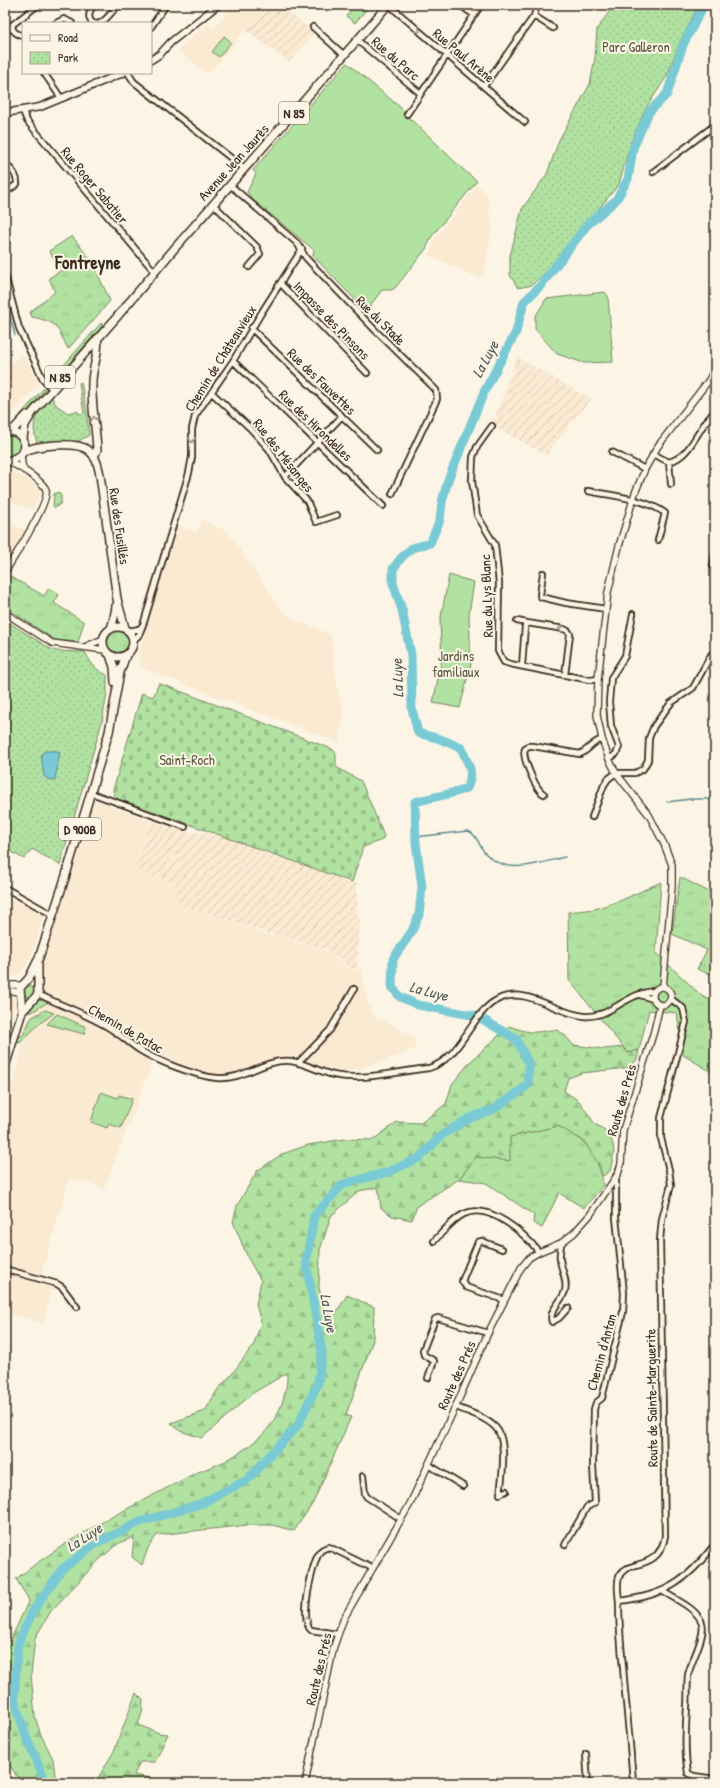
<svg xmlns="http://www.w3.org/2000/svg" width="720" height="1788" viewBox="0 0 720 1788" font-family="'Patrick Hand',sans-serif">
  <defs>
    <pattern id="industrial-furrows" width="10" height="10" patternUnits="userSpaceOnUse"><rect width="10" height="10" fill="#faead2"/><path d="M-1 1l2-2M0 10L10 0M9 11l2-2" fill="none" stroke="#d7c9b4"/></pattern>
    <pattern id="grass-tufts" width="24" height="20" patternUnits="userSpaceOnUse"><rect width="24" height="20" fill="#b1e2a2"/><path d="M3 7l-1-3M5 7V3M7 7l1-3M15 17l-1-3M17 17v-4M19 17l1-3" fill="none" stroke="#99c28b"/></pattern>
    <pattern id="forest-firs" width="22" height="20" patternUnits="userSpaceOnUse"><rect width="22" height="20" fill="#b1e2a2"/><path d="M5 1l3.5 6h-7zM16 11l3.5 6h-7z" fill="#99c28b"/></pattern>
    <pattern id="cemetery-stones" width="16" height="16" patternUnits="userSpaceOnUse"><rect width="16" height="16" fill="#b1e2a2"/><path d="M2 7V4a2 2 0 0 1 4 0v3zM10 15v-3a2 2 0 0 1 4 0v3z" fill="#99c28b"/></pattern>
    <pattern id="park-dots" width="8" height="8" patternUnits="userSpaceOnUse"><rect width="8" height="8" fill="#b1e2a2"/><path d="M2 2h.1M6 6h.1" fill="none" stroke="#99c28b" stroke-width="1.8" stroke-linecap="round"/></pattern>
  </defs>
  <rect width="100%" height="100%" fill="#fcf5e5"/>
  <filter id="ink" filterUnits="userSpaceOnUse"><feTurbulence type="fractalNoise" baseFrequency=".025" numOctaves="2"/><feDisplacementMap in="SourceGraphic" scale="8" xChannelSelector="R" yChannelSelector="G"/><feConvolveMatrix kernelMatrix="1 2 1 2 8 2 1 2 1" color-interpolation-filters="sRGB"/></filter>
  <g filter="url(#ink)">
    <path fill="#faead2" d="M233,5H265L225,55L208,74L178,51L191,37L208,24L214,28Z
      M477,185L488,195L489,211L493,225L483,278L472,275L429,255L435,238Z
      M24,356L40,382L5,423V365Z
      M5,472H12L25,478L42,490L33,510L5,499Z
      M202,520L227,531L281,609L294,619L331,635L336,680L344,714L339,742L248,709L138,666L141,645L178,526L197,532Z
      M5,521L26,530L5,565Z
      M93,799L151,821L132,871L175,883L180,905L263,933L328,951L348,969L353,971L361,969L368,1005L377,1021L383,1019L416,1039L415,1049L361,1069L347,1072L319,1067L299,1055L268,1060L237,1074L223,1075L205,1073L156,1053L104,1189L70,1177L41,1275L54,1278L43,1323L5,1312V1109L40,985L39,982L42,955L69,869L73,870Z
      M15,896L45,912L33,951L25,969L14,977L5,978V931L6,927L5,916Z
      M5,995L14,997L16,1003L8,1032L5,1031Z"/>
    <path fill="url(#industrial-furrows)" d="M265,5H280L311,30L312,35L289,62L245,30Z
      M517,357L591,399L546,455L491,425L494,420Z
      M151,821L185,832H210L357,883V913L360,918L357,969L353,970L348,967L328,950L270,934L180,905L175,883L132,871Z"/>
    <path fill="url(#grass-tufts)" stroke="#768660" d="M72,236L93,263L110,301L68,349C57,327 58,322 32,317L30,312L55,292L49,278L62,270L49,251Z
      M101,323L103,325L65,368L63,366Z
      M45,387V390L21,419L20,415Z
      M11,435L19,439L21,449L17,454L5,459V436Z
      M58,492L61,495V503L55,508L53,506L54,494Z
      M8,575L44,596L49,588L59,595L54,603L84,622L78,642L55,640L11,611L5,602V580Z
      M107 642a11 11 0 1 1 22 0a11 11 0 1 1-22 0Z
      M680,877L715,895V976L697,969L707,950L672,934Z
      M661,882L656,953L703,997L715,1002V1074L683,1055L677,1013L649,1010L639,1050L628,1053L569,980L568,912L595,909L622,900Z
      M22.5 991a5.5 5.5 0 1 1 11 0a5.5 5.5 0 1 1-11 0Z
      M42,1000L48,1002L30,1013L26,1012L36,1001Z
      M45,1010L54,1013L38,1025L20,1043L16,1042L18,1037L23,1035L31,1018Z
      M57,1014L86,1027L84,1034L47,1024Z
      M558,1126C566,1130 575,1135 582,1141C593,1149 603,1172 603,1186L584,1208L559,1193L542,1228L533,1223L534,1215L486,1183L459,1179L476,1157L509,1137Z"/>
    <path fill="url(#forest-firs)" stroke="#768660" d="M509,1026C515,1028 523,1031 530,1032C554,1033 555,1021 573,1045L604,1049L623,1047L628,1053L639,1050L637,1060L627,1068L582,1073L568,1078L564,1091L579,1101L595,1124L608,1132L613,1144L614,1153L610,1171L603,1176L597,1162L584,1141L558,1126L510,1137V1161L476,1157L459,1179L417,1206L412,1220L392,1216L381,1208L378,1187L359,1191L331,1216L320,1250L319,1287L324,1313H336L347,1295L374,1307L373,1340L346,1415L351,1417L313,1503L294,1531L272,1525H248L157,1535L148,1548L142,1565L132,1557L134,1537L119,1543L100,1559L51,1611L35,1638L31,1675L35,1716L40,1733L53,1759L56,1783H19L17,1777L5,1757V1652L29,1600L16,1579C68,1537 129,1508 188,1477C198,1471 210,1468 221,1463C232,1458 250,1446 259,1438C276,1423 288,1396 287,1373L253,1393L202,1438L180,1431L171,1423L205,1411L218,1389L232,1374L254,1344L261,1323L256,1304L261,1281L248,1258L233,1222L237,1206L257,1171L282,1154L308,1145L345,1139L373,1140L397,1122L421,1123L446,1104L452,1084L470,1062Z
      M136,1693L143,1700L142,1713L138,1725L159,1733L168,1734L155,1762H140L134,1775L177,1783H95L114,1751Z"/>
    <path fill="url(#cemetery-stones)" stroke="#768660" d="M159,683L161,684V685H164L332,749L336,753V767L361,781L384,836L382,840L363,847L352,882L118,799L114,796L113,790L142,693L153,697Z"/>
    <path fill="url(#park-dots)" stroke="#768660" d="M614,5H699L680,42L667,76L646,108L631,142L619,184L553,265L532,285L518,288L510,275V256L522,209L547,174L559,140L590,84L595,58L597,29Z
      M81,382L87,413L89,435L79,441L37,443C30,419 36,414 52,397L56,405L68,413L77,411L80,414L84,413L79,383Z
      M5,620L49,648L56,651L85,652C91,664 95,669 107,675V693L102,722L60,865L32,849L24,859L5,848Z"/>
    <path fill="#b1e2a2" stroke="#768660" d="M356,5H370L355,23L346,16Z
      M224,36L231,42L219,57L212,52Z
      M347,63L401,108L406,114L405,115C431,135 451,161 477,181L432,236L426,249L395,288L391,290H382L366,311L313,256L314,250L253,200L247,192L256,174L253,170Z
      M605,292L608,296L613,362L584,363L557,354L535,329V317L546,299Z
      M449,575L474,582L469,614L471,664L460,708L433,703L442,659L440,622Z
      M101,1092L118,1098L119,1095L132,1099L121,1128L109,1124L107,1128L91,1122Z"/>
    <path fill="#7acad5" stroke="#618a8c" d="M44,751H58L60,752L55,780L47,779L44,776L41,755Z"/>
    <g fill="none" stroke-linecap="round" stroke-linejoin="round">
      <path stroke="#618a8c" stroke-width="1.5" d="M5,299L15,335
        M667,802L691,799H715
        M416,837L468,831C477,834 479,846 485,853C507,877 538,863 565,857"/>
      <path stroke="#7acad5" stroke-width="9" d="M46,1783L25,1734L14,1697L18,1644L33,1611L62,1569L97,1543L140,1522L200,1504L247,1480L298,1425L318,1383L322,1352L306,1262L314,1216L343,1184L388,1172L419,1158L442,1135L468,1119L494,1109L528,1085L529,1064L516,1039L477,1016L418,1005L400,997L392,987L393,959L412,931L419,915L422,887L416,843L415,802C432,797 450,795 467,788C475,771 468,764 461,748L440,739L418,733L412,709L411,655L402,610L393,583V569L401,558L412,548L430,543L440,520L442,502L448,480L484,392L516,332L524,302L541,285L587,225L616,200L628,179L633,148L649,112L667,94L683,45L704,5"/>
      <defs>
        <path id="minor" d="M95,5C85,13 89,27 100,23C107,20 113,10 118,5
          M389,5L525,122
          M460,5L474,15
          M534,16L553,28
          M56,23L64,19L72,23
          M5,27L13,30L16,33L23,36
          M151,27L166,5
          M313,27L344,55
          M13,30L12,25L38,5
          M357,40L420,93
          M44,73L61,98
          M128,73L134,82L245,169
          M484,86L534,16L537,5
          M23,111L27,121L154,271
          M407,114L481,5
          M5,162C10,169 18,175 17,184L5,193
          M653,172L715,125
          M230,185L297,243L306,258L375,330L436,390L437,399L392,494
          M213,204L257,247L260,254L249,267
          M5,275L19,328L43,379L53,390
          M280,283L367,373
          M251,328L377,450
          M233,361L383,506
          M212,393L250,428L269,449L285,477L307,501L316,522L337,515
          M492,426L477,447L473,457L472,481L477,515L495,545L499,583L498,651L504,662L510,664L590,680L598,679
          M612,452L645,469
          M653,454L669,462C686,457 692,443 701,429C705,422 710,417 715,411
          M669,462L671,484
          M285,477L342,416
          M588,491C614,496 643,498 665,513L658,540
          M715,555L713,566L715,568
          M543,573L540,595L541,597L566,603L606,609
          M517,621L527,623
          M129,631L139,629L142,626
          M134,640L139,635L144,622L189,473L192,457V429L195,416L233,361L260,315L302,249
          M522,666L525,626L527,623L564,629L568,631L570,634L565,675
          M609,759L616,754L619,747L611,726L609,702L611,678L625,656L633,614
          M91,793L185,827
          M544,794C536,790 521,756 525,749L528,746H533L580,754C589,750 591,743 602,739
          M592,817L604,785L608,779L616,773H635L643,769L648,760L649,738L654,726L671,703L693,688L711,655
          M5,888L53,915
          M38,994C62,1006 89,1015 111,1029C121,1035 129,1043 138,1049C157,1061 195,1076 217,1078C246,1080 262,1059 290,1061C307,1063 322,1074 339,1076C365,1080 402,1071 429,1068C463,1058 471,1011 499,999C528,986 556,1014 584,1016C602,1018 615,1006 631,998C638,994 646,992 654,991
          M640,995L653,999
          M298,1063L330,1030L354,989
          M434,1241C443,1232 453,1219 464,1214C489,1202 524,1233 539,1252
          M561,1243C561,1248 559,1254 560,1259C561,1270 568,1280 565,1291C562,1302 548,1310 552,1322L559,1318L568,1308
          M502,1249L482,1241L478,1242L462,1281L466,1287L504,1300
          M5,1269L57,1284L62,1287L77,1307
          M428,1378L434,1361L424,1355L423,1350L435,1319L438,1318L488,1333
          M456,1407C469,1412 485,1417 495,1427C508,1439 502,1478 500,1494L506,1491
          M429,1465L463,1486
          M363,1476L365,1494L367,1497L401,1519
          M565,1545L587,1507L595,1503L593,1465L594,1409L596,1403L602,1398L623,1312L624,1293L616,1218V1176
          M662,1591C673,1598 698,1609 702,1623C706,1636 691,1661 688,1675C687,1686 688,1696 687,1706C686,1728 684,1750 688,1773L694,1776L715,1779
          M619,1601C665,1596 687,1581 715,1544
          M337,1634L311,1630C299,1620 312,1566 319,1553C321,1549 325,1548 329,1547L372,1568
          M586,1754L588,1783
          M633,1783C631,1753 628,1722 625,1692C623,1663 619,1634 619,1604C619,1596 616,1585 619,1577C626,1558 659,1573 665,1536L660,1240L662,1219L671,1185L669,1170L661,1138V1118L686,1022L683,1008L671,999"/>
        <path id="tertiary" d="M21,455L22,464L24,470
          M5,572C13,559 50,502 46,490C43,480 19,467 10,462
          M5,613L52,643L105,650
          M87,646L103,639
          M5,985H21
          M663,986L672,887V865L664,844L649,815L616,773L609,759L602,739L597,715L598,679L608,592L619,546L635,493L645,469L658,446L709,380L715,368
          M653 996a9 9 0 1 1 18 0a9 9 0 1 1-18 0Z
          M5,990L19,992
          M305,1783L334,1646L344,1618L410,1504L459,1399L488,1333L521,1268L529,1258L539,1252L561,1243L574,1233L590,1215L618,1174L621,1164L623,1130L654,1031L660,1005"/>
        <path id="secondary" d="M151,60L160,54L171,42L218,5
          M5,113L40,107L123,73"/>
        <path id="primary" d="M12,431L27,415
          M5,432C19,429 31,443 21,455L5,463
          M23,438L25,425L33,412L116,318L174,249L388,5
          M23,452C35,445 76,441 88,450C96,456 98,465 100,475L117,599L125,628
          M94,457L97,450C96,427 91,405 92,382C92,368 100,352 97,339
          M103 642a15 15 0 1 1 30 0a15 15 0 1 1-30 0Z
          M111,629L114,618L116,606
          M110,655L114,667L115,682
          M22,1012L20,988L29,978L39,958L66,875L109,732L120,672L126,655
          M5,1067L22,1012L38,994V965"/>
      </defs>
      <use href="#minor" stroke="#3b2a1e" stroke-width="8"/>
      <use href="#tertiary" stroke="#3b2a1e" stroke-width="8"/>
      <use href="#secondary" stroke="#3b2a1e" stroke-width="9"/>
      <use href="#primary" stroke="#3b2a1e" stroke-width="10"/>
      <use href="#minor" stroke="#fcf5e5" stroke-width="4.5"/>
      <use href="#tertiary" stroke="#fcf5e5" stroke-width="5.5"/>
      <use href="#secondary" stroke="#fcf5e5" stroke-width="6"/>
      <use href="#primary" stroke="#fcf5e5" stroke-width="7"/>
    </g>
    <defs><path id="oneway-chevron" d="M-2-3.5L2.5 0L-2 3.5" fill="none" stroke-width="1.6" stroke-linecap="round" stroke-linejoin="round"/></defs>
    <g stroke="#9c9082">
      <use href="#oneway-chevron" transform="translate(418 30) rotate(41)"/>
      <use href="#oneway-chevron" transform="translate(94 419) rotate(-96)"/>
      <use href="#oneway-chevron" transform="translate(192 440) rotate(89)"/>
      <use href="#oneway-chevron" transform="translate(561 629) rotate(-167)"/>
      <use href="#oneway-chevron" transform="translate(307 1619) rotate(-93)"/>
    </g>
  </g>
  <g text-anchor="middle" dominant-baseline="central" stroke-width="4" stroke-linejoin="round" paint-order="stroke">
    <g fill="#fcf5e5" stroke="#75675a" stroke-width="1">
      <rect x="279" y="102" width="30" height="22" rx="3"/>
      <rect x="45" y="366" width="30" height="22" rx="3"/>
      <rect x="59" y="818" width="42" height="22" rx="3"/>
    </g>
    <g font-size="13" font-weight="bold" fill="#3b2a1e">
      <text x="294" y="113">N 85</text>
      <text x="60" y="377">N 85</text>
      <text x="80" y="829">D 900B</text>
    </g>
    <g font-size="14" fill="#58583f" stroke="#fcf5e5">
      <text x="636" y="46">Parc Galleron</text>
      <text x="456" y="655">Jardins<tspan x="456" dy="16">familiaux</tspan></text>
      <text x="187" y="759">Saint-Roch</text>
    </g>
    <g font-size="14" fill="#3b2a1e" stroke="#fcf5e5">
      <text transform="translate(464 55) rotate(40)">Rue Paul Arène</text>
      <text transform="translate(396 58) rotate(41)">Rue du Parc</text>
      <text transform="translate(233 162) rotate(-48)">Avenue Jean Jaurès</text>
      <text transform="translate(95 185) rotate(50)">Rue Roger Sabatier</text>
      <text transform="translate(332 320) rotate(46)">Impasse des Pinsons</text>
      <text transform="translate(381 320) rotate(45)">Rue du Stade</text>
      <text transform="translate(220 358) rotate(-58)">Chemin de Châteauvieux</text>
      <text transform="translate(322 381) rotate(44)">Rue des Fauvettes</text>
      <text transform="translate(316 425) rotate(44)">Rue des Hirondelles</text>
      <text transform="translate(284 455) rotate(52)">Rue des Mésanges</text>
      <text transform="translate(120 526) rotate(82)">Rue des Fusillés</text>
      <text transform="translate(486 596) rotate(-92)">Rue du Lys Blanc</text>
      <text transform="translate(126 1028) rotate(30)">Chemin de Patac</text>
      <text transform="translate(621 1100) rotate(-74)">Route des Prés</text>
      <text transform="translate(601 1352) rotate(-75)">Chemin d'Antan</text>
      <text transform="translate(456 1375) rotate(-66)">Route des Prés</text>
      <text transform="translate(651 1398) rotate(-91)">Route de Sainte-Marguerite</text>
      <text transform="translate(318 1669) rotate(-77)">Route des Prés</text>
    </g>
    <g font-size="15" font-style="italic" fill="#4e5a55" stroke="#fcf5e5">
      <text transform="translate(485 359) rotate(-62)">La Luye</text>
      <text transform="translate(397 678) rotate(-92)">La Luye</text>
      <text transform="translate(429 991) rotate(15)">La Luye</text>
      <text transform="translate(329 1313) rotate(80)">La Luye</text>
      <text transform="translate(84 1537) rotate(-33)">La Luye</text>
    </g>
    <g font-size="18" font-weight="bold" fill="#3b2a1e" stroke="#fcf5e5">
      <text x="88" y="262">Fontreyne</text>
    </g>
  </g>
  <rect width="720" height="1788" fill="none" stroke="#fcf5e5" stroke-width="20"/>
  <rect x="10" y="10" width="700" height="1768" fill="none" stroke="#3b2a1e" stroke-width="1.5" filter="url(#ink)"/>
  <rect x="22" y="22" width="130" height="52" fill="#fcf5e5" stroke="#afa495"/>
  <rect x="30" y="35" width="20" height="6" fill="#fcf5e5" stroke="#afa495"/>
  <text x="58" y="42" font-size="12" fill="#3b2a1e">Road</text>
  <rect x="30" y="52" width="20" height="12" fill="url(#park-dots)" stroke="#afa495"/>
  <text x="58" y="62" font-size="12" fill="#3b2a1e">Park</text>
</svg>
